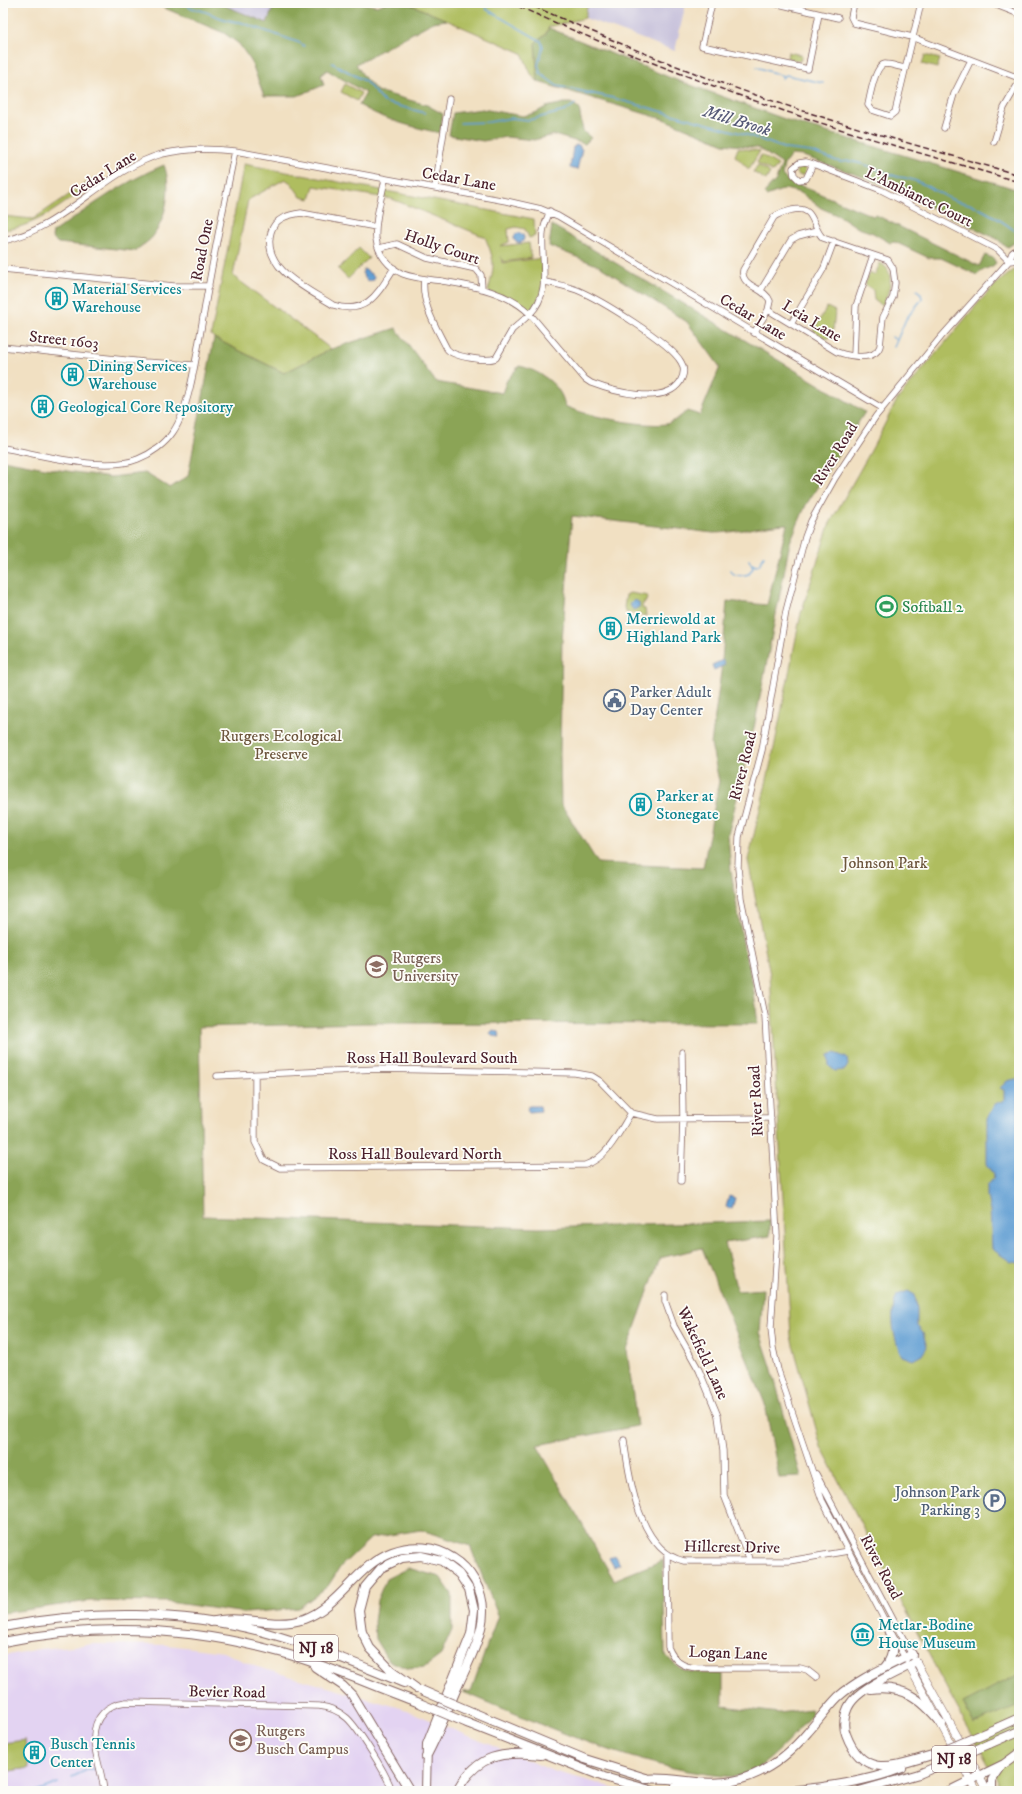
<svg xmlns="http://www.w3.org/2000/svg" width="1022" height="1794" viewBox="0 0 1022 1794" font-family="'IM FELL DW Pica',serif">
  <rect width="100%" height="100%" fill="#fdfcf7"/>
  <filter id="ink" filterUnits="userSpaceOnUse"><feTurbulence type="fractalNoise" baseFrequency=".025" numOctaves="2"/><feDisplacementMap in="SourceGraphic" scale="8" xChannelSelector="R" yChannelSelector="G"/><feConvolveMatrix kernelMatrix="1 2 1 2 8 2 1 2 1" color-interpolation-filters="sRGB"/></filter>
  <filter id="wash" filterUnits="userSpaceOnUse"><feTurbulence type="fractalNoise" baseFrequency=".012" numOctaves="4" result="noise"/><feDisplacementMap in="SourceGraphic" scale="16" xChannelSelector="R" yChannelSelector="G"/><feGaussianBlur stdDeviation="0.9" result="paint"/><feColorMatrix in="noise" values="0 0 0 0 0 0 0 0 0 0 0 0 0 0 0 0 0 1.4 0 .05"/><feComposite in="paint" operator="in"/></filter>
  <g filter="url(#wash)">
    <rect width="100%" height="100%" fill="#f1e0c2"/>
    <path fill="#e3d3f2" d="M95,1644L168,1645L223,1652L254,1666L404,1709L553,1771L626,1791H3V1656L39,1649Z"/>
    <path fill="#c6c0da" d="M218,3H275L267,23Z
      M588,3H686L675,51L585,18Z"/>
    <path fill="#afbd5f" stroke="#7c6e45" d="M407,3H588L585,18L549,27L545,35L535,43L538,82L531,74L522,53Z
      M788,52L802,55L800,61L787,58Z
      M925,55L940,59L937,68L922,64Z
      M345,84L361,93L357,101L341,92Z
      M738,148L760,151L749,169C743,165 741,160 735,156Z
      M761,155L778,165L773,172L757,163Z
      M244,164L534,219L535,236L529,238L525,229L516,227L508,229L509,242L500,246L529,243L531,258L503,262L501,256L502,263L543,258V291L530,314L523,307L488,291C495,266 495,261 485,237L392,199L314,186L310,199L301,197L291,183L285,179L248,200L233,276L331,349L284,373L214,338L211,335Z
      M758,165L770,173L766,180L753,172Z
      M796.5 171a4.5 4.5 0 1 1 9 0a4.5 4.5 0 1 1-9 0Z
      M94,178L96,180C68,200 38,227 3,230V216L33,219Z
      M359,248L369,258L348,279L338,269Z
      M880,263C897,271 889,293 882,306L874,300L873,290L865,285L869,273L875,275Z
      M1019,266V1791H1003L949,1693L821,1447L791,1337L770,975L748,860L772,758L801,613L829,525L873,447L897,400L980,301L996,284Z
      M827,307L835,311L833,331L828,339L813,331Z
      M630,593L648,596L645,603H643L642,608L645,609L646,616L626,612L624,608L626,595Z
      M25,1740L29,1768L3,1772V1743Z"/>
    <path fill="#8ba456" stroke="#6a6240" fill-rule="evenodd" d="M138,3H218L267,23L275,3H362L377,6L385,3H407L447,20L433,22L356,64L364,77L377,91L427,105L443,114L440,133C412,127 384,120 359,105L366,93L327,70L321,75L324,85L297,96H264L251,61L239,44L224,33L157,5Z
      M549,28L671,78L793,122L1019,190V240L1008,247L1002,244L999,240L880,183L803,156L791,155L784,165L782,175L787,180L873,216L876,215L979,266L985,255L993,258L996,263C991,269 985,267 977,275L941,258H929L895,242L890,243L873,233L858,228L843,218L821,208L801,193L785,189L766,196L764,193L776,180L782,164L758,148L724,144L666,120L538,82L535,43L545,35Z
      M564,103H571L579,108L583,131L591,138L585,144L554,135L534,140L506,137L483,141L449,135L453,113L482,109L523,116L535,113L546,107Z
      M164,165C172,186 167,215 154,235C150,241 141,246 135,251L58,243L52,238L53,232C89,208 124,181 164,165Z
      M552,225L865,412L806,505L790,542L754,728L728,835L731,871L744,949L753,985L758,1024L371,1023L199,1027L203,1216L538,1228L770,1221V1236L725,1243L737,1291L763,1289L760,1333L771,1366L801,1477L779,1478L765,1404L702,1248L660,1258L627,1350L637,1426L537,1445L614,1580L663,1560L665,1654C683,1677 697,1672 723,1674V1706L779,1713L811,1709L812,1714C796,1733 765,1771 739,1776C728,1778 700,1773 688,1771C609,1756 537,1722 463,1692L471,1691L498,1615L470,1546L421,1530L371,1538L341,1566L328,1586L299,1608L246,1613L168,1602L90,1601L3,1613V460L45,468L111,477L145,473L170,488L188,476L214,338L284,373L331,349L396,328L436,382L502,393L507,380L519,366C532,368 552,379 559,391C562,395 564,401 565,406C585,416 644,427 666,424C674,422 681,416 687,411L700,415L720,367L687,322L599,266L549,246ZM572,516L713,533C738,533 762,525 787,524L767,605L727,601L721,672L711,744L719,781L703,868L598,863L561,804L560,754L562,641Z
      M408,1568L440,1577L452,1594V1630L441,1655L425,1667L408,1669L388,1660L375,1639L374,1622L377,1600L386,1579Z
      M1019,1674V1706L974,1724L963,1703Z"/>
    <path fill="#629fd3" stroke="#565f7f" d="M575,145L580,146V148L582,149L577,170L570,168L573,147H575Z
      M514 238a5 5 0 1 1 10 0a5 5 0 1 1-10 0Z
      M364,269L374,276V280L367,281L362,273Z
      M630.5 605a4.5 4.5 0 1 1 9 0a4.5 4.5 0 1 1-9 0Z
      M723,660L725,665L714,670L712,665Z
      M493,1030L499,1032L500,1037L492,1036L490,1033Z
      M835,1053L847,1058L848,1065L845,1070L835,1071L829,1066L828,1055Z
      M1015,1079L1018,1080L1019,1083V1263L1011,1262L992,1249L990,1210L987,1197V1186L993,1179L994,1174L987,1164V1118L995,1104L1004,1100V1090L1000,1088L1007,1081Z
      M529,1106H540L541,1111L529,1112L527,1109Z
      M729,1196L735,1198L732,1209L726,1207Z
      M908,1291L915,1295L917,1309V1326L923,1333L927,1347L922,1355L913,1360L902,1356C893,1338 889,1314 897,1295Z
      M614,1555L620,1564L614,1567L609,1558Z"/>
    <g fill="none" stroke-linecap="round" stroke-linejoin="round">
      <path stroke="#629fd3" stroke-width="1.5" d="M186,3L190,8C207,9 221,22 240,22L300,43L304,46
        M485,3L486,9L541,41L543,47L538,65L541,74L557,86L609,97L748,135L786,149L811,152L840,162L850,161L863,164L898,177C918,178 934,191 951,199C957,202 963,202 969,204C987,211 1004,222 1019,234
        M332,63L365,81L384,102L425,113
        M757,67L783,76
        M782,78L786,75L823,83
        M585,94H593
        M460,123L489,122L511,118L529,120L565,111L575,104
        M892,337L896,340
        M894,347L906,319L922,299L921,294L917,290
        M752,564L756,566L759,565L764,556
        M730,570C734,577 742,576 749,574L753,568L749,560
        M72,1777L89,1769H95
        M37,1791L58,1783"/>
    </g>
  </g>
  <g filter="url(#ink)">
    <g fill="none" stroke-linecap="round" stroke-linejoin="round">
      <defs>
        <path id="minor" d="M712,3L702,46L808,69L819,14
          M774,3L838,18
          M799,3L801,5L804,3
          M854,3L851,17L854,23L912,37L1019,78
          M991,3L1019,14
          M905,68C899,67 891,64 885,64C875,65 870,96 868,105L872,110L890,116L895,112L921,3
          M944,128L954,94L971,60
          M994,142L1004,108L1019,82
          M813,164L806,179L799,180L794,175L793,168L799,163L806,162L813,164L881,190L998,250L1009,261
          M385,179C382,197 374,220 376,239C378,254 389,268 403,274C416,279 429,279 442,281C472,286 507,291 530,314L512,330L496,358C487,362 453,357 447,349C436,327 421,304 424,279
          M435,188L449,99
          M376,227L301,213C288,215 275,218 271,232C261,269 308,289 333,305C367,316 378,293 394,268
          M3,241C65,228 104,170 162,154C187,148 210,148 235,151L506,201L541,209L558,216L882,408
          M379,248L397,244L427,258L476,269L481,275L482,289
          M1009,261L1019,260
          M3,269L174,286H209
          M545,282C556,284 566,286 577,290C599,299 670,342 681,362C685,368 684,375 680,382C664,406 612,391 591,383L585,379L530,314C553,290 540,261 543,232C544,225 547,218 550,211
          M761,290L791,240L798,236L817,231
          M791,324L824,268L834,241
          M754,333L768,310L770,301C765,287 740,287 743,270L774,217C779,213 785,212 792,210C816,205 811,227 823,238L888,260L893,268L895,283L893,297L883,317L880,346C875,362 849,356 837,352L768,310
          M3,347L144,362L194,365
          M854,355L856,306L873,255
          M3,448C39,454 104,473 138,459C151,454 165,444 173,432C191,406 198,344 204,312C213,258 224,204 235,151
          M255,1075V1142L264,1160L280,1168L585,1165C608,1158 619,1132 631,1113
          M217,1076L378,1069L575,1073L592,1076L600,1081L631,1113L658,1119L771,1118
          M681,1181L683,1119L682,1052
          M665,1295V1301L674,1326L699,1370L718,1416L723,1451L724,1495L750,1561
          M624,1440C629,1478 639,1551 684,1561H789L848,1551
          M816,1474L913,1657
          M667,1554L668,1647C674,1661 682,1667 698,1668H800L807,1670L816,1677
          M886,1623L822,1500L778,1370L773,1348L771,1328L777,1236L765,1016L741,898L738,868L739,837L762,750L786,611L805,537L811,521L835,478L876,416L941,337L1009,261L1012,253L1019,247
          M892,1634L906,1660
          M104,1791C102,1765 83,1734 103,1713C109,1706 117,1703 126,1702L319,1706C329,1707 339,1711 347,1718C358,1728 388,1776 392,1791"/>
        <path id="major" d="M916,1662L988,1791
          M909,1666L977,1791"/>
        <path id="highway" d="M885,1621C891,1638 898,1651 885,1667
          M211,1622C241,1613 273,1630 304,1619C340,1606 357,1565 392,1552C413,1544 435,1546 453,1558C471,1569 483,1590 483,1611C483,1637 467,1665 457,1688C447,1711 438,1735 426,1757
          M3,1627C89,1610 183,1610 267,1633C314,1646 359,1665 404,1683
          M3,1642C96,1623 192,1627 283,1653C329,1666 373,1686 417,1702
          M916,1662C898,1672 866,1685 853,1700C845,1709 842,1724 846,1734C864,1783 898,1764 936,1754
          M315,1667L343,1686L352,1695L410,1791
          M416,1688L391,1670L370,1648L362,1632L359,1610L365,1587L381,1568L402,1558L421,1556L442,1561L459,1574L469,1589L474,1610L471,1634L427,1744L426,1791
          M871,1689C905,1685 921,1699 942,1724
          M472,1712L585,1759L649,1779
          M467,1723L604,1777L654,1791
          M999,1727L1019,1718
          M989,1744L1019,1731
          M645,1779C674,1776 704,1787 733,1781C764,1775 788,1756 808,1732C818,1721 827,1708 838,1697C859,1678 887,1667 912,1654
          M676,1785L726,1791
          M457,1791C477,1754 503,1751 541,1755
          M789,1791C827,1787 866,1782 902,1768
          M859,1791L919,1774
          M949,1791L1004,1764L1019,1753
          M992,1791V1780L1001,1767"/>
      </defs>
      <use href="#minor" stroke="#846360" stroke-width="7"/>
      <use href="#major" stroke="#846360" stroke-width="8"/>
      <use href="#highway" stroke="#846360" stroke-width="10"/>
      <use href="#minor" stroke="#fff" stroke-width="5.5"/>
      <use href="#major" stroke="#fff" stroke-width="7"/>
      <use href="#highway" stroke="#fff" stroke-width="8"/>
      <path stroke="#4a1f2b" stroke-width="1.5" stroke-dasharray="6 3" stroke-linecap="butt" d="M511,3C595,41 680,75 767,105C850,134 935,157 1019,182
        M526,3C586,29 646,55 708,78C810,116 915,145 1019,175"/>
      <defs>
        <path id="highway-bridge" d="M421,1690L472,1712
          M417,1702L467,1723
          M936,1754L999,1727
          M919,1774L989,1744"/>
      </defs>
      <use href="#highway-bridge" stroke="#846360" stroke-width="10" stroke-linecap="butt"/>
      <use href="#highway-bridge" stroke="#fff" stroke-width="8"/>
    </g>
  </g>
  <defs>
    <symbol id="building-ring" viewBox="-11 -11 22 22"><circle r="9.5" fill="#fdfcf7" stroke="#0f9aa8" stroke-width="1.5"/><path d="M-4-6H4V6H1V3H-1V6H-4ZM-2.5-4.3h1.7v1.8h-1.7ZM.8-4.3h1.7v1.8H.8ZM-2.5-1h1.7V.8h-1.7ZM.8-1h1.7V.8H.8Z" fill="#0f9aa8"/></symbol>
    <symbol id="stadium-ring" viewBox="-11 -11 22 22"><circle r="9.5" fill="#fdfcf7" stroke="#2e9e5b" stroke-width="1.5"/><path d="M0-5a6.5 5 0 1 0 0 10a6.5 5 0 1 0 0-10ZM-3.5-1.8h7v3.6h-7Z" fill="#2e9e5b"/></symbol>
    <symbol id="civic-ring" viewBox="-11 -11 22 22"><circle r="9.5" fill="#fdfcf7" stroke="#5c6f8a" stroke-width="1.5"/><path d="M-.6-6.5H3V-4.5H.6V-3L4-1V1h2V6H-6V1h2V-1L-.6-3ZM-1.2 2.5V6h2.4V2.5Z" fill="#5c6f8a"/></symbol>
    <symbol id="university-ring" viewBox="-11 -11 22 22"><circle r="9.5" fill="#fdfcf7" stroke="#8d6e63" stroke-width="1.5"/><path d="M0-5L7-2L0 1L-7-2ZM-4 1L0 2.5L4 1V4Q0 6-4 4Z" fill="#8d6e63"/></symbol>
    <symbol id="parking-ring" viewBox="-11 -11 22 22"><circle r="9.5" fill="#fdfcf7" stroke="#5c6f8a" stroke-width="1.5"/><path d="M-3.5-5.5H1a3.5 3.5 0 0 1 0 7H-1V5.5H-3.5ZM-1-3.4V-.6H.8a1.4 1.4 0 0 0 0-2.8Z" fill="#5c6f8a"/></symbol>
    <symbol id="museum-ring" viewBox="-11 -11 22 22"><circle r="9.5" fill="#fdfcf7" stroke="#0f9aa8" stroke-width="1.5"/><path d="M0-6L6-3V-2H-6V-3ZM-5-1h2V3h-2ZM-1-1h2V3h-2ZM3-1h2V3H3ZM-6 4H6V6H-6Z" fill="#0f9aa8"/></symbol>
  </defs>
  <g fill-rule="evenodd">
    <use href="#building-ring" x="44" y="286" width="25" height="25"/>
    <use href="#building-ring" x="60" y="362" width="25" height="25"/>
    <use href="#building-ring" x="30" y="394" width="25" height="25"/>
    <use href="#stadium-ring" x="874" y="594" width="25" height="25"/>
    <use href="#building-ring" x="598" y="616" width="25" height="25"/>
    <use href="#civic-ring" x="602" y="688" width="25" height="25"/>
    <use href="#building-ring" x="628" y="792" width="25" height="25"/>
    <use href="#university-ring" x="364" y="954" width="25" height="25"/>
    <use href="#parking-ring" x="982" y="1488" width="25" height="25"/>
    <use href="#museum-ring" x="850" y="1622" width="25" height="25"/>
    <use href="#university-ring" x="228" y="1728" width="25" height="25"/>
    <use href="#building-ring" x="22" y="1740" width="25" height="25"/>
  </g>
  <g text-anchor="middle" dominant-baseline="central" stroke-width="3.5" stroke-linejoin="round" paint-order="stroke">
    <g fill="#fdfcf7" stroke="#806168" stroke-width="1">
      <rect x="294" y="1635" width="44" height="26" rx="3"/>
      <rect x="932" y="1746" width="44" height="26" rx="3"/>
    </g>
    <g font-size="15" font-weight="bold" fill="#4a1f2b">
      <text x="316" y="1648">NJ 18</text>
      <text x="954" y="1759">NJ 18</text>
    </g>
    <g font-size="16" fill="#4a1f2b" stroke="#fdfcf7">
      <text transform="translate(103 174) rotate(-32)">Cedar Lane</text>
      <text transform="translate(459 179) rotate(10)">Cedar Lane</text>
      <text transform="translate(919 197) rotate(26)">L'Ambiance Court</text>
      <text transform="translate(442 247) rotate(19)">Holly Court</text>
      <text transform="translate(202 250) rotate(-79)">Road One</text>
      <text transform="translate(753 317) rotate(31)">Cedar Lane</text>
      <text transform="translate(812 321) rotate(31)">Leia Lane</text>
      <text transform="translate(64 340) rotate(6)">Street 1603</text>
      <text transform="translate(835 454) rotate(-58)">River Road</text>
      <text transform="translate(743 766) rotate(-76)">River Road</text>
      <text x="432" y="1058">Ross Hall Boulevard South</text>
      <text transform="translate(756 1101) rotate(-93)">River Road</text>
      <text x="415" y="1154">Ross Hall Boulevard North</text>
      <text transform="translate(703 1353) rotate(65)">Wakefield Lane</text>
      <text transform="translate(732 1547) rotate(1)">Hillcrest Drive</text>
      <text transform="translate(881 1567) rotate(62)">River Road</text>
      <text transform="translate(728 1653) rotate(2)">Logan Lane</text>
      <text transform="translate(227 1692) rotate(1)">Bevier Road</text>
    </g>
    <g font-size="16" fill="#0d838f" stroke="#fdfcf7" text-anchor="start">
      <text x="72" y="289">Material Services<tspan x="72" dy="18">Warehouse</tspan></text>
      <text x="88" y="366">Dining Services<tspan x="88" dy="18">Warehouse</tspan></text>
      <text x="58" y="407">Geological Core Repository</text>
      <text x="626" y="619">Merriewold at<tspan x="626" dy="18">Highland Park</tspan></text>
      <text x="656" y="796">Parker at<tspan x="656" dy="18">Stonegate</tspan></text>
      <text x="878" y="1625">Metlar-Bodine<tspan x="878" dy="18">House Museum</tspan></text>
      <text x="50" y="1744">Busch Tennis<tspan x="50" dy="18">Center</tspan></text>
    </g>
    <g font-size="16" fill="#27864d" stroke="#fdfcf7" text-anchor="start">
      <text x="902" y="607">Softball 2</text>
    </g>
    <g font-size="16" fill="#4e5e75" stroke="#fdfcf7" text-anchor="start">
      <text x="630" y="692">Parker Adult<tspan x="630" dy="18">Day Center</tspan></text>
      <text x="980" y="1492" text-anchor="end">Johnson Park<tspan x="980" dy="18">Parking 3</tspan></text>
    </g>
    <g font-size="16" fill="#6d563d" stroke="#fdfcf7">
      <text x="281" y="736">Rutgers Ecological<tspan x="281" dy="18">Preserve</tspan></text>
      <text x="885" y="863">Johnson Park</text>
    </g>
    <g font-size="16" fill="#785e54" stroke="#fdfcf7" text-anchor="start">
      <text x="392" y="958">Rutgers<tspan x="392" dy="18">University</tspan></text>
      <text x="256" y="1731">Rutgers<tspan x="256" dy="18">Busch Campus</tspan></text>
    </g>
    <g font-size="17" font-style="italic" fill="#555977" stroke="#fdfcf7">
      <text transform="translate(737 121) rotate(17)">Mill Brook</text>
    </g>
  </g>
  <rect width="1022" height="1794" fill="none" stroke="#fdfcf7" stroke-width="16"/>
</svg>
